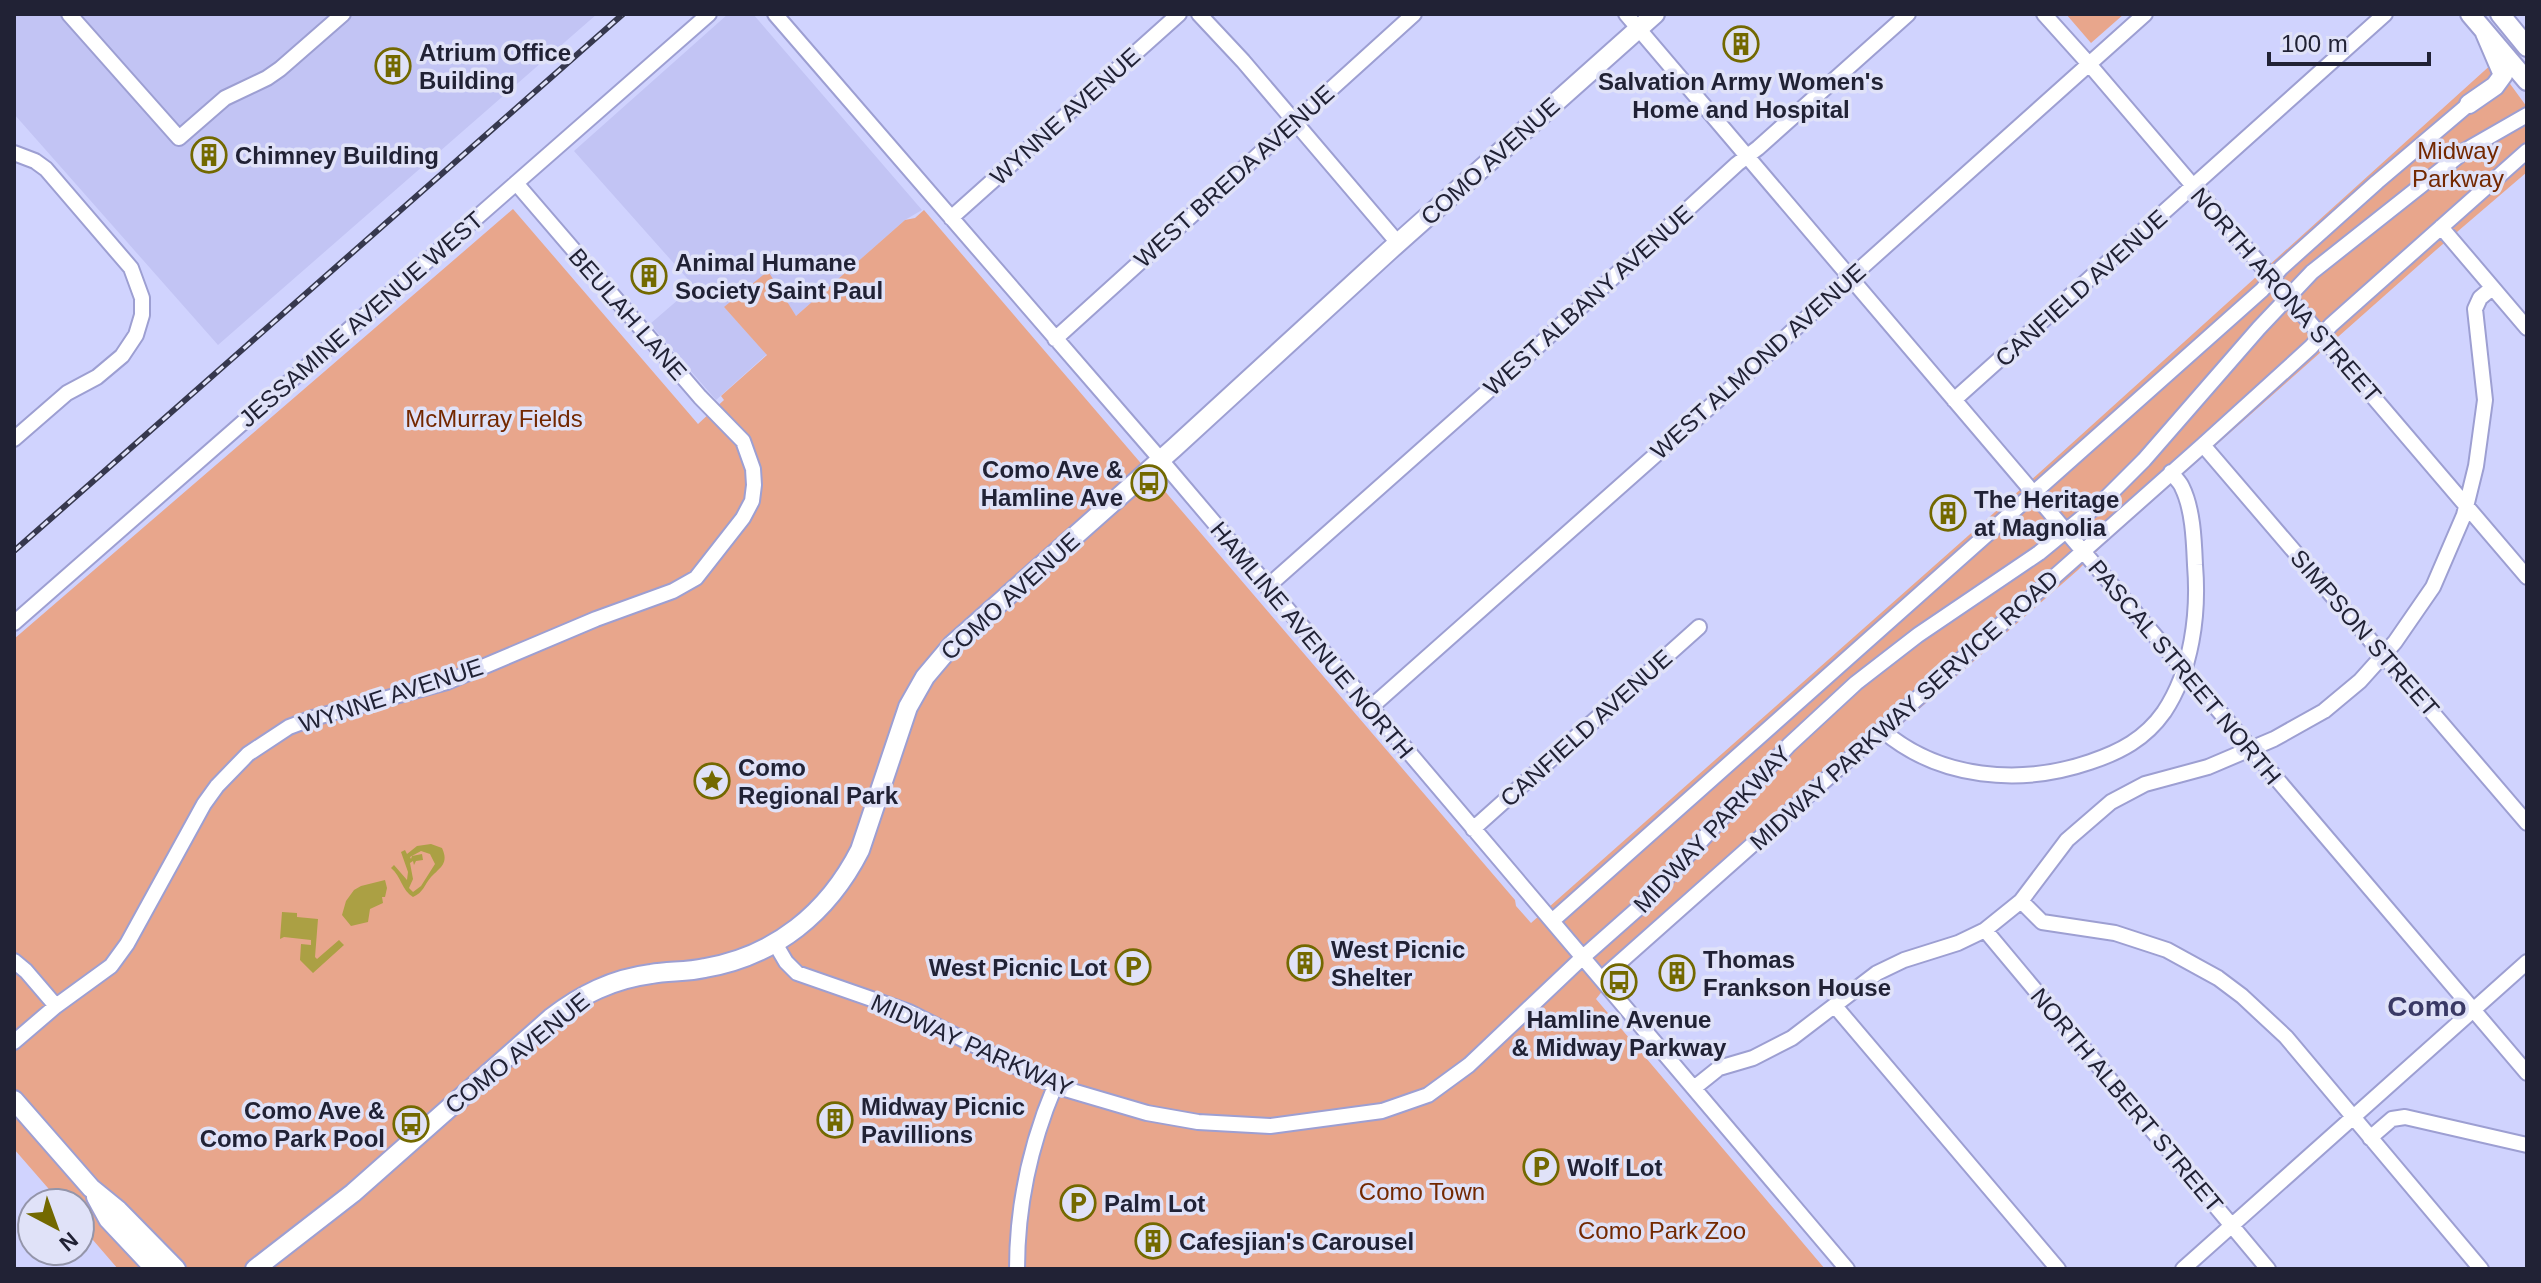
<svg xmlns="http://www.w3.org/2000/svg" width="2541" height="1283" viewBox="0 0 2541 1283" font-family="Helvetica,sans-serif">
  <rect width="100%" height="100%" fill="#d0d3fe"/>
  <path fill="#c2c4f4" d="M14,14H597L218,345L14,114Z
    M728,14H753L922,210L905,220L796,316L724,307L767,354L716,400L650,324L694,286L574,151Z"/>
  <path fill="#e8a68c" d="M2066,14H2124L2091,43Z
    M2494,62L2527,107V172L2436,250L2101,547L2078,570L1615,975L1596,999L1825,1269H118L80,1225V1203H61L14,1149V639L513,209L698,424L724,400L721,396L767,355L724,307L768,271L796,316L905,220L915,218L924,210L1515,900L1516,906L1531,923L2039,473Z"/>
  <path fill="#aba044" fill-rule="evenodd" d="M431,844L442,848C449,863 441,867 431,877C424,885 424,892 413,897C402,891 401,876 391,868L394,865L407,880L408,872L401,852L405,850L407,854L417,846ZM421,851L430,854L435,864L421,886L413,892L409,888L413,879L410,863L413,861L414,865L416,861L423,860L422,854L412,856L411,859L410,857Z
    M385,880L387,888L385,897H382L383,903L370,909L368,922L351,926L342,915L346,901L354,890L361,886Z
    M282,912L297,913V917L318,919L315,957L317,959L339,940L344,945L313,973L300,960L301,944L311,945V940L284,937L280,939Z"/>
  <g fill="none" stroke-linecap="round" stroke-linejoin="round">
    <defs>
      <path id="minor" d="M69,14L179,138L225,98L267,78L280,69L343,14
        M775,14L1161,460L1847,1269
        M1199,14L1243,61L1398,243
        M1626,14L2527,1073
        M2044,14L2089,64L2527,577
        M14,153L35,161L46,169L131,268L142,298V315L136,335L122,356L97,377L67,393L14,439
        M951,218L1179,14
        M2441,227L2527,328
        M1055,339L1414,14
        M1954,400L2385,14
        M2203,445L2527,823
        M1267,587L1514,368L1737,164L1758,148L1908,14
        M14,623L709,14
        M1370,708L1731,388L1841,286L2145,14
        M1882,730C1939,779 2020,786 2090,762C2120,752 2145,739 2164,712C2192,670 2199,614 2195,565C2194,541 2193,509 2182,487C2180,482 2174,477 2171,472
        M1473,829L1699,627
        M2021,901L2042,922L2115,933L2167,950L2218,978L2242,996L2286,1037L2481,1269
        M1552,921L2262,290L2281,268L2377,182L2469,104
        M1985,930L2268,1269
        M776,945L786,962L797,973L909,1012L1055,1086L1147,1113L1198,1122L1270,1126L1382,1111L1428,1095L1469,1065L1583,957L1643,904L1789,745L1856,683L1918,635L2039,553L2106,498L2144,460L2259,328L2312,272L2466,150L2527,115
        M14,961L26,971L56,1006
        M1601,979L2203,445L2311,347L2331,325L2527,151
        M1835,1006L2058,1269
        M14,1042L56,1006L111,966L127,944L204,804L217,786L248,754L289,727L313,718L447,682L596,619L673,591L696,578L743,518L752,501L754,485L753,469L743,441L700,397L516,183
        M1694,1088L1719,1068L1753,1058L1792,1038L1877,973L1904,960L1958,943L1985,930L2021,901L2067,840L2111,802L2145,784L2208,767L2274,739L2324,711L2360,681L2395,642L2433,587L2464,515L2476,466L2485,400L2475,309L2480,298L2492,288
        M2370,1138L2392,1119L2405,1117L2527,1145
        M1017,1269C1017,1205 1030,1145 1055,1086
        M2183,1269L2527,962"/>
      <path id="major" d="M2470,14L2527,81
        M2500,14L2527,47
        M2469,104L2495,86L2503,75L2485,33
        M14,1100L91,1188L118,1210L176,1269
        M96,1197L108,1219L155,1269
        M255,1269L353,1193L551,1018C581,995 612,979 651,974C669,971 687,972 705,968C775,956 828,913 860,850L908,707L925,677L952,645L1174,448L1389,251L1655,14"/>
    </defs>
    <use href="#minor" stroke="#9d9fd2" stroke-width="18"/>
    <use href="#major" stroke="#9d9fd2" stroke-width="22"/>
    <use href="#minor" stroke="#fff" stroke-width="14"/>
    <use href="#major" stroke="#fff" stroke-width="18"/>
    <defs>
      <path id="rail" d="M14,551L623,14"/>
    </defs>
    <use href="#rail" stroke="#36384e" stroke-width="6"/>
    <use href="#rail" stroke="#e0e2f8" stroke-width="3" stroke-dasharray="9" stroke-linecap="butt"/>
  </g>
  <defs>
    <symbol id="building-ring" viewBox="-11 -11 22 22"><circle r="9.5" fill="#e0e2f8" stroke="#736900" stroke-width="1.5"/><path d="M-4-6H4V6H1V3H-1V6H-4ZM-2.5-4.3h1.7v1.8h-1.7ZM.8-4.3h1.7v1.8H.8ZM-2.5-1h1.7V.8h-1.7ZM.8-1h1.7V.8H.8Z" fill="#736900"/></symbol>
    <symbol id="bus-ring" viewBox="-11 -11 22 22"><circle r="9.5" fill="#e0e2f8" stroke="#736900" stroke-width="1.5"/><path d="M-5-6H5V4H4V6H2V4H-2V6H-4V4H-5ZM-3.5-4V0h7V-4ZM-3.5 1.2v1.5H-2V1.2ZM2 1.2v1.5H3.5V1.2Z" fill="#736900"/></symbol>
    <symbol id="sight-ring" viewBox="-11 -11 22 22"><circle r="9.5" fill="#e0e2f8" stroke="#736900" stroke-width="1.5"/><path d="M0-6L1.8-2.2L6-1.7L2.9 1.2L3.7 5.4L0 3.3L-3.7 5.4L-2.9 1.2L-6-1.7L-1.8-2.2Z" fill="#736900"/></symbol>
    <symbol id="parking-ring" viewBox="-11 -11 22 22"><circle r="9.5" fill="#e0e2f8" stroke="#736900" stroke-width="1.5"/><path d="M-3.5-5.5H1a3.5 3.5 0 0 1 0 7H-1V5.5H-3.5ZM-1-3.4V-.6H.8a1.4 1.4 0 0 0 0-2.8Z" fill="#736900"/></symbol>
  </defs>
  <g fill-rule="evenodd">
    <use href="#building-ring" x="1721" y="24" width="40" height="40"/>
    <use href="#building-ring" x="373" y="46" width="40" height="40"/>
    <use href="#building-ring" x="189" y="135" width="40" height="40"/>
    <use href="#building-ring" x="629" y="256" width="40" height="40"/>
    <use href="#bus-ring" x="1129" y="463" width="40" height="40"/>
    <use href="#building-ring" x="1928" y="493" width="40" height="40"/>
    <use href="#sight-ring" x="692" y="761" width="40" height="40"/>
    <use href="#building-ring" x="1285" y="943" width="40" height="40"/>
    <use href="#parking-ring" x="1113" y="947" width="40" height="40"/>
    <use href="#building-ring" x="1657" y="953" width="40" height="40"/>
    <use href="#bus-ring" x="1599" y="962" width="40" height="40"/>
    <use href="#building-ring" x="815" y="1100" width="40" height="40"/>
    <use href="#bus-ring" x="391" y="1104" width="40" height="40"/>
    <use href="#parking-ring" x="1521" y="1147" width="40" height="40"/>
    <use href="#parking-ring" x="1058" y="1183" width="40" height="40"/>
    <use href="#building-ring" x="1133" y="1221" width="40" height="40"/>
  </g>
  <g text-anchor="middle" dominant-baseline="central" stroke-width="7" stroke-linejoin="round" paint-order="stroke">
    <g font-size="24" font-weight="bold" fill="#212235" stroke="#e0e2f8" text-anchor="start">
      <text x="419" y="52">Atrium Office<tspan x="419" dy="28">Building</tspan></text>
      <text x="1741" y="81" text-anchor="middle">Salvation Army Women's<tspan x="1741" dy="28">Home and Hospital</tspan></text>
      <text x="235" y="155">Chimney Building</text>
      <text x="675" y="262">Animal Humane<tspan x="675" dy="28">Society Saint Paul</tspan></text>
      <text x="1123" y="469" text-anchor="end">Como Ave &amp;<tspan x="1123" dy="28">Hamline Ave</tspan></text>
      <text x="1974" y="499">The Heritage<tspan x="1974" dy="28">at Magnolia</tspan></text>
      <text x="738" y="767">Como<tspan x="738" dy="28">Regional Park</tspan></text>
      <text x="1331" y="949">West Picnic<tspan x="1331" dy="28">Shelter</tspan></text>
      <text x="1703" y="959">Thomas<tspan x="1703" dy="28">Frankson House</tspan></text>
      <text x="1107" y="967" text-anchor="end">West Picnic Lot</text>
      <text x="1619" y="1019" text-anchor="middle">Hamline Avenue<tspan x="1619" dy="28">&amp; Midway Parkway</tspan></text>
      <text x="861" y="1106">Midway Picnic<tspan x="861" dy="28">Pavillions</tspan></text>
      <text x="385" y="1110" text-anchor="end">Como Ave &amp;<tspan x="385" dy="28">Como Park Pool</tspan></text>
      <text x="1567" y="1167">Wolf Lot</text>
      <text x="1104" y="1203">Palm Lot</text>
      <text x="1179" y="1241">Cafesjian's Carousel</text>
    </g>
    <g font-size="24" fill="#212235" stroke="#e0e2f8">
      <text transform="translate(1065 116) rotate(-42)">WYNNE AVENUE</text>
      <text transform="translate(1490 161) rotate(-42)">COMO AVENUE</text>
      <text transform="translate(1234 176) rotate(-42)">WEST BREDA AVENUE</text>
      <text transform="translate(2081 288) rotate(-42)">CANFIELD AVENUE</text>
      <text transform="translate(2286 295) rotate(49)">NORTH ARONA STREET</text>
      <text transform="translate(1588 300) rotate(-42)">WEST ALBANY AVENUE</text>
      <text transform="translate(628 314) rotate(49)">BEULAH LANE</text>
      <text transform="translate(361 319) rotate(-41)">JESSAMINE AVENUE WEST</text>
      <text transform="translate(1758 361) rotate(-42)">WEST ALMOND AVENUE</text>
      <text transform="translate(1010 596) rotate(-42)">COMO AVENUE</text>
      <text transform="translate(2365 633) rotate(49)">SIMPSON STREET</text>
      <text transform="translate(1312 640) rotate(50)">HAMLINE AVENUE NORTH</text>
      <text transform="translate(2185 672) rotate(50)">PASCAL STREET NORTH</text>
      <text transform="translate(391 695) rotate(-18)">WYNNE AVENUE</text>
      <text transform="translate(1904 710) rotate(-42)">MIDWAY PARKWAY SERVICE ROAD</text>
      <text transform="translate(1586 728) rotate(-42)">CANFIELD AVENUE</text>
      <text transform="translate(1712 829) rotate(-47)">MIDWAY PARKWAY</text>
      <text transform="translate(972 1045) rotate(24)">MIDWAY PARKWAY</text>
      <text transform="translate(517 1053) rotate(-39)">COMO AVENUE</text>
      <text transform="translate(2127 1100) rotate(50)">NORTH ALBERT STREET</text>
    </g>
    <g font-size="24" fill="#732800" stroke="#e0e2f8">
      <text x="2458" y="150">Midway<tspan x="2458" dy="28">Parkway</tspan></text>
      <text x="494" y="418">McMurray Fields</text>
      <text x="1422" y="1191">Como Town</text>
      <text x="1662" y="1230">Como Park Zoo</text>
    </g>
    <g font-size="28" font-weight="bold" fill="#3a3965" stroke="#e0e2f8">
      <text x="2427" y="1006">Como</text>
    </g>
  </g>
  <rect width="2541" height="1283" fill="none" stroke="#212235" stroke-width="32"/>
  <g transform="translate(56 1227) rotate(139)"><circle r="38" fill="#e0e2f8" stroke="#9495aa" stroke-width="2"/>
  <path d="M0-6L14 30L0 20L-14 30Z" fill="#736900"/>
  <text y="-12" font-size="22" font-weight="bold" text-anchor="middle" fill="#212235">N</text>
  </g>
  <path d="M2269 52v12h160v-12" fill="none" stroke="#212235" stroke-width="4"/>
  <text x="2281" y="52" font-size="24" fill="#212235" stroke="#e0e2f8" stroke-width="6" paint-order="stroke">100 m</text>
</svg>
